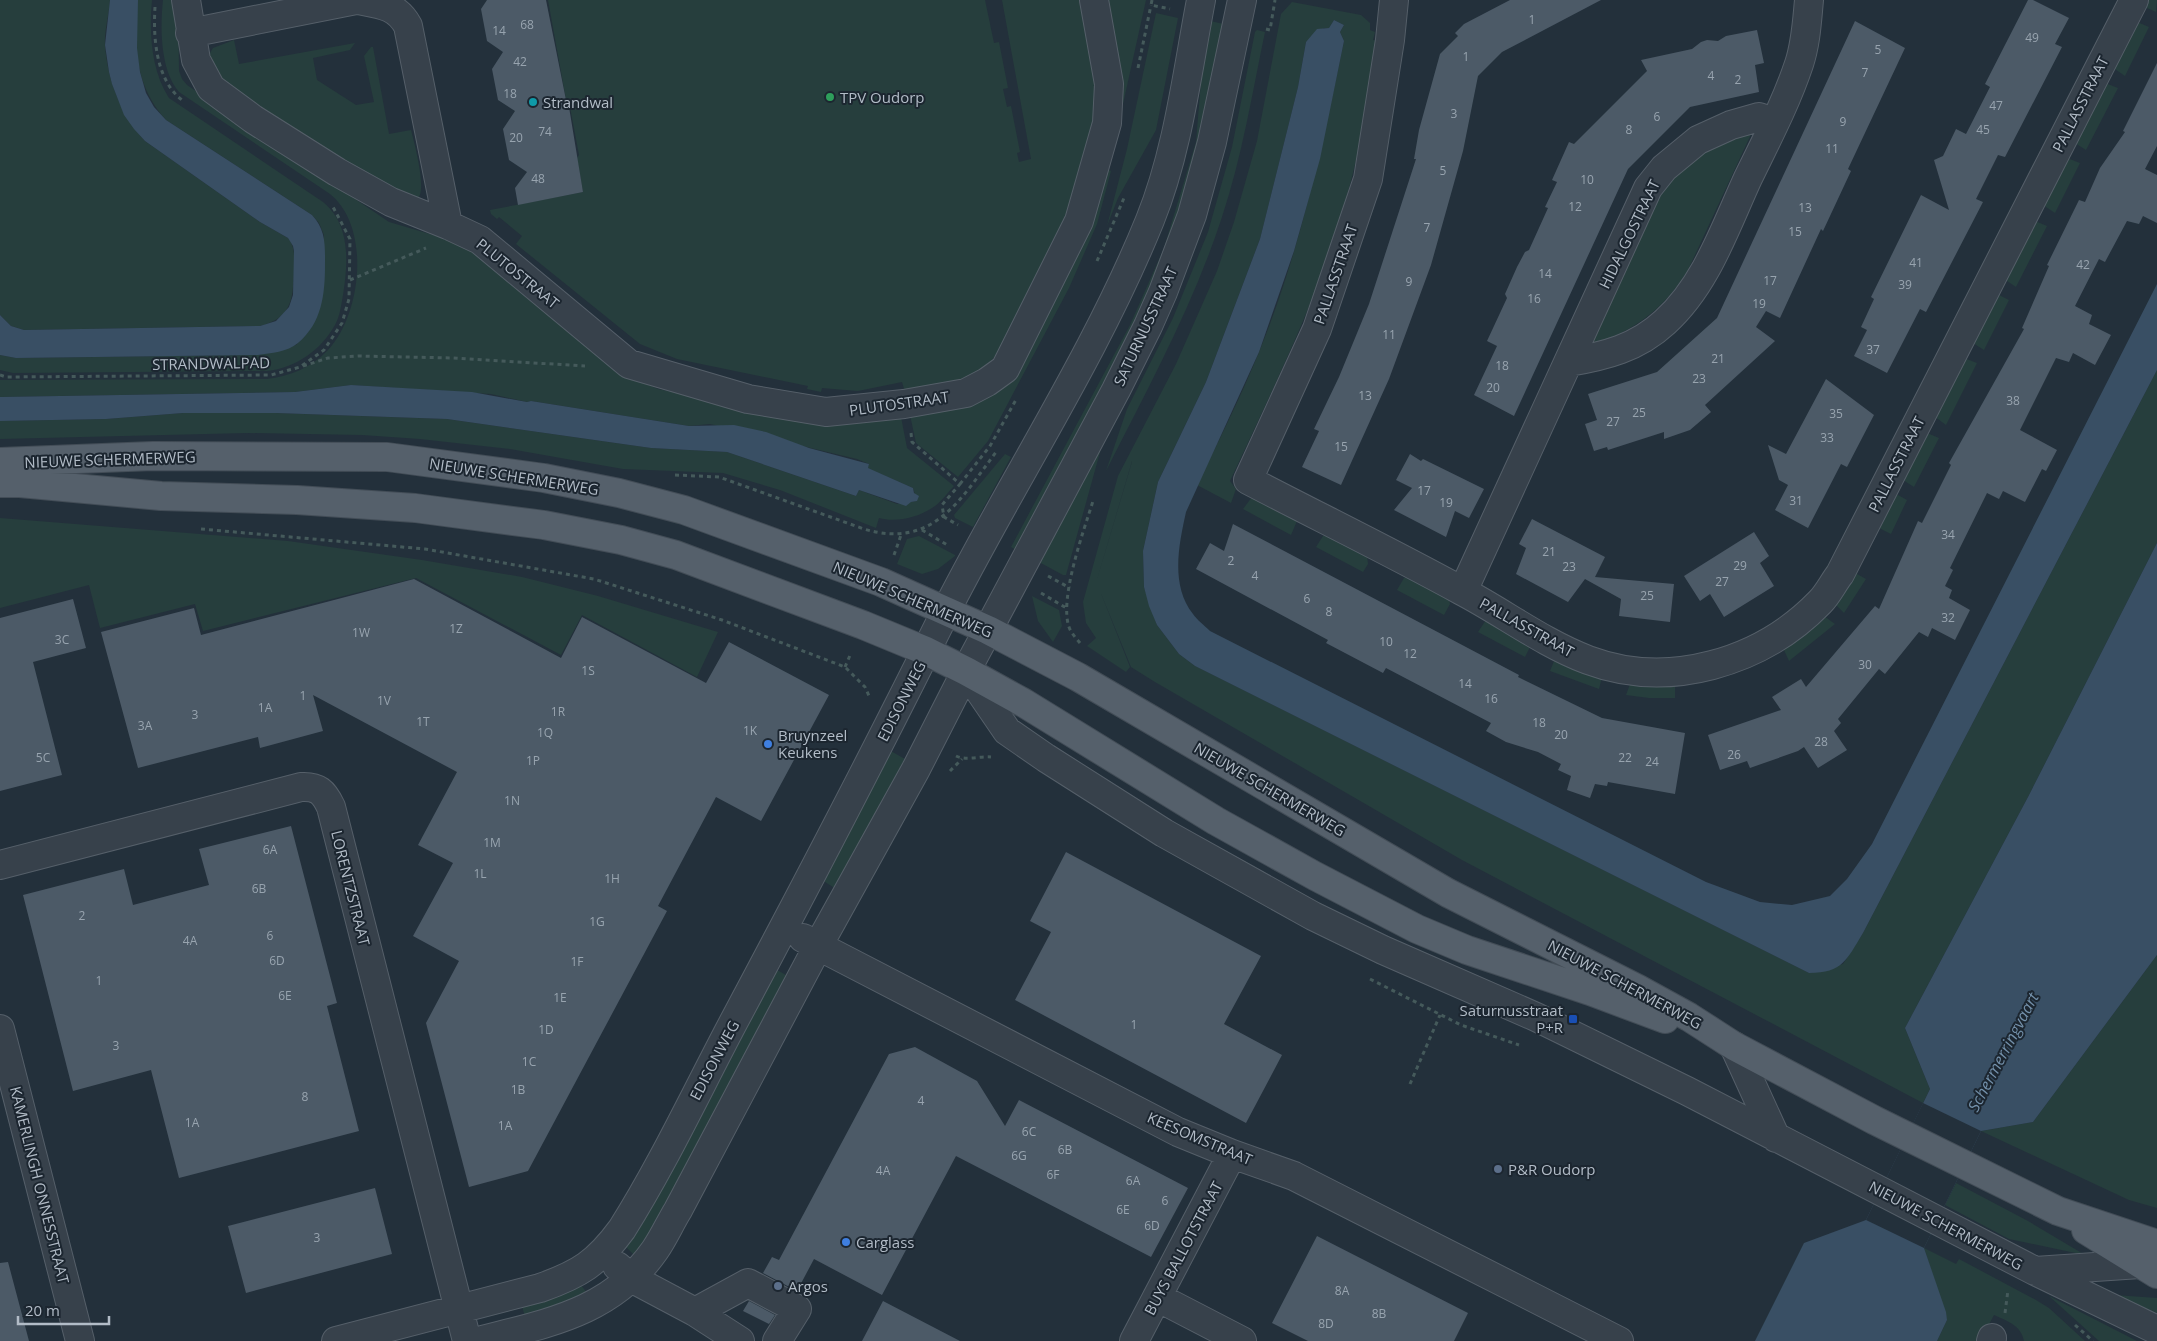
<svg xmlns="http://www.w3.org/2000/svg" width="2157" height="1341" viewBox="0 0 2157 1341" font-family="'Open Sans',sans-serif">
  <rect width="100%" height="100%" fill="#23303b"/>
  <path fill="#263e3d" fill-rule="evenodd" d="M0,0H110C109,15 104,31 105,46C108,82 121,114 145,141L260,222L288,238C296,248 294,259 294,272C293,300 291,318 260,326L24,330L11,326L0,315Z
    M138,0H152C149,32 151,70 169,98L323,202C351,225 348,263 343,295C341,306 340,316 335,325C321,350 296,368 267,371L13,373L0,370V355L16,358L258,355L296,345L309,331L324,235L319,223L312,215L166,120C134,84 134,46 138,0Z
    M163,0H178L179,71L182,79L187,85L389,222L464,244L631,378L658,389L822,423C849,425 874,423 901,417L907,448L954,486C948,492 942,501 935,506C920,517 897,523 879,518L876,528L780,490L723,473L623,469L510,449L420,439L362,435L247,433L0,439V421L106,419L183,413H276L447,419L651,448L727,452L856,496L859,490L897,504L917,501L913,488L867,468L869,464L857,459L710,424L689,426L531,401L527,402L491,394L351,385L295,392L0,397V380L267,379C290,376 311,368 328,350C362,314 371,227 330,194L179,92C160,70 160,27 163,0Z
    M548,0H985L994,43L999,42L1008,88L1003,89L1007,107L1011,106L1020,152L1017,153L1019,162L1031,159L1002,0H1085L1096,88V122L1067,220L998,354L975,376L905,392L902,382L858,391L822,388L821,392L807,389L808,386L677,359L640,344L516,244L522,236L499,217L497,219L491,214L490,210L583,192L577,158L579,155L570,107L567,105Z
    M1108,0H1146L1123,104L1120,103Z
    M2143,0H2157L2156,12L2147,8Z
    M1292,2L1361,15L1370,23V30L1375,32L1373,40L1382,41C1367,113 1353,185 1329,255C1301,332 1265,406 1230,481L1236,489L1231,503L1197,485C1218,442 1241,397 1259,352C1300,252 1322,146 1344,41L1340,32L1344,25L1334,20L1329,28H1324L1306,42L1298,87L1260,239L1206,382L1158,482L1143,551L1144,587L1157,625L1179,654L1195,666L1809,973L1843,964L1863,933L2157,370V543L2028,797L1905,1028L1930,1089L1923,1103L1462,860L1155,682L1131,667L1100,591L1130,667L1126,672L1087,646L1096,638L1086,623L1083,602L1118,476L1176,364L1217,271L1234,222L1257,141L1281,14ZM1132,461V462L1096,583Z
    M1156,13L1178,18L1156,130L1118,198L1107,226L1127,149Z
    M1206,20L1228,25L1207,135L1154,291L1018,551L1011,547L1130,325L1164,248L1196,142Z
    M2137,22L2149,27L2125,76L2112,67Z
    M1257,30L1265,32C1252,94 1242,157 1222,217C1193,306 1148,388 1106,471L1127,409L1173,318L1208,232L1232,147L1255,32Z
    M234,40L239,64L355,43L350,50L313,58L317,80L356,105L374,102L364,56L371,47H373L389,134L411,130C414,142 428,192 417,199C412,201 403,200 397,200L227,84L204,63L213,48Z
    M2105,83L2118,88L2086,150L2075,143Z
    M1753,130L1688,270C1669,301 1644,324 1610,338C1604,340 1599,344 1592,342L1652,206L1675,174L1697,155Z
    M2067,158L2080,163L2055,213L2043,205Z
    M1107,169L1111,171L1097,224L1069,288L988,441L958,477L916,443L910,415L975,399Z
    M2035,221L2047,226L2016,287L2004,279Z
    M1999,295L2009,300L1984,350L1973,343L1994,296Z
    M1964,358L1977,363L1946,425L1934,416Z
    M1927,433L1939,438L1914,487L1903,480Z
    M1102,445L1066,575H1063L1039,562Z
    M1005,454L1011,457L973,527L955,518L954,515Z
    M1898,495L1907,500L1891,534L1877,527L1892,496Z
    M1252,497L1294,516L1297,521L1291,535L1243,509Z
    M0,518L288,541L422,560L522,577L598,596L718,632L697,677L582,615L561,655L416,578L203,631L195,604L100,628L89,585L0,608Z
    M1330,535L1367,556L1368,564L1363,572L1316,547L1323,536Z
    M919,536L955,555V556L938,569L922,574L897,564L907,539Z
    M1852,574H1857L1866,579L1844,613L1835,604Z
    M1411,577L1449,599L1450,604L1444,615L1397,590L1404,578Z
    M1032,596L1059,610L1062,626L1053,642L1038,621Z
    M1824,616L1835,624L1789,661L1783,648Z
    M1486,620L1531,645L1525,657L1478,632Z
    M1559,658L1602,677L1599,689L1550,671L1554,661Z
    M1630,684H1675V698H1649L1626,695Z
    M889,750L905,759L836,889L819,878Z
    M2157,955V1208L2129,1200L1981,1131L2033,1122Z
    M772,967L791,978L636,1257L623,1244Z
    M1956,1183L2028,1221L2085,1255L2009,1239L1945,1205Z
    M1924,1248L1956,1264L1959,1259L2036,1300L2049,1308L2085,1341H2024C2021,1325 2007,1321 1994,1315L1980,1341H1937L1947,1320Z
    M578,1281L590,1297L526,1320L521,1303Z
    M2115,1295L2157,1298V1313Z
    M2049,1296L2137,1341H2099Z"/>
  <path fill="#394f64" d="M110,0H138L137,48L140,72L146,93L154,107L166,120L312,215C326,230 325,245 325,265C325,294 322,323 298,343C287,352 271,353 258,355L16,358L0,355V315L11,326L24,330L260,326L276,321L289,307L293,295L294,251L293,246L288,238L260,222L145,141L134,129L124,115L112,84L109,72L105,45Z
    M1334,20L1344,25L1340,32L1344,41L1320,159L1294,251L1259,352L1186,512C1179,544 1170,585 1193,614C1197,620 1204,625 1210,631L1706,882L1760,902L1792,905L1830,896L1847,879L1872,844L2157,284V370L1863,933C1847,959 1843,973 1809,973L1195,666L1179,654L1157,625L1149,606L1144,587L1143,551L1158,482L1206,382L1260,239L1298,87L1306,42L1317,29L1329,28Z
    M351,385L472,392L527,402L531,401L689,426L734,425L766,432L809,448L869,464L868,468L913,488L914,493L919,496L917,501L911,502L906,506L859,490L856,496L727,452L651,448L447,419L276,413H183L106,419L0,421V397L295,392Z
    M2157,543V955L2033,1122L1981,1131L1924,1248L1946,1312L1947,1320L1937,1341H1755L1804,1243L1866,1220L1930,1089L1905,1028L2028,797Z"/>
  <path fill="#23303b" d="M1923,1103L1981,1131L1924,1248L1866,1220Z"/>
  <path fill="#4c5a67" d="M487,0H546L567,105L569,107L583,192L518,205L515,188L527,172L509,160L503,129L515,111L498,100L492,69L503,52L487,41L481,9Z
    M1510,0H1601L1502,52L1478,76L1463,151L1431,265L1389,379L1341,485L1302,467L1319,431L1314,429L1339,377L1369,304L1416,159H1414L1419,130L1440,54L1458,36L1455,33L1464,24Z
    M2028,0H2033L2069,18L2055,44L2062,47L2005,157L1998,155L1976,199L1983,202L1926,312L1920,309L1887,373L1854,356L1867,330L1861,327L1874,299L1871,297L1921,195L1949,210L1934,160L1943,156L1956,129L1966,134L1990,87L1985,84Z
    M1855,21L1905,48L1864,135L1848,169L1851,171L1823,231L1821,229L1780,318L1766,311L1756,327L1775,341L1705,405L1711,412L1690,430L1664,439V432L1608,450L1607,447L1594,451L1585,424L1597,420L1588,394L1657,372L1717,318Z
    M1757,30L1764,63L1755,65L1759,92L1690,107L1628,169L1514,416L1474,395L1497,346L1487,341L1507,298L1505,294L1517,267L1525,252L1529,250L1548,208L1545,207L1557,182L1552,180L1569,142L1574,144L1647,71L1641,60L1692,49L1701,42L1707,40L1718,41L1726,36Z
    M2157,63V146L2145,169L2157,175V223L2143,216L2139,224L2127,221L2105,262L2099,259L2075,306L2092,315L2089,324L2111,335L2095,365L2073,353L2069,362L2056,358L2020,430L2057,450L2046,471L2042,469L2025,502L2003,491L1999,499L1987,493L1950,568L1953,570L1945,586L1952,590L1949,598L1970,610L1955,640L1932,628L1928,637L1919,632L1885,674L1879,669L1838,719L1841,723L1834,731L1847,750L1818,768L1804,747L1798,751L1750,768L1747,761L1720,770L1708,735L1781,710L1772,697L1801,679L1806,687L1875,606L1879,609L1918,521L1922,523L1951,465L1949,463L2024,329L2022,328L2049,266L2047,265L2079,200L2085,202L2100,168L2125,132L2123,131Z
    M1826,379L1874,415L1847,467L1841,464L1808,528L1775,510L1788,485L1779,480L1768,445L1786,454Z
    M1410,454L1421,461L1423,459L1484,489L1469,518L1455,511L1446,537L1394,510L1412,488L1396,480Z
    M1532,519L1605,557L1595,577L1674,584L1670,622L1619,616L1621,599L1585,579L1568,602L1516,574L1526,548L1519,544Z
    M1233,524L1519,675L1518,677L1602,718L1685,733L1675,794L1608,782L1607,786L1595,784L1590,798L1567,790L1571,776L1558,770L1561,764L1538,752L1506,742L1486,731L1491,723L1386,668L1383,673L1326,643L1328,640L1196,569L1210,543L1224,551Z
    M1754,532L1769,556L1760,563L1774,586L1724,617L1710,594L1700,601L1684,576Z
    M414,579L561,658L582,617L706,683L729,642L829,695L761,821L716,797L658,906L667,911L528,1171L469,1187L426,1023L459,961L413,936L453,863L418,845L457,772L313,695L323,731L260,748L258,737L138,768L101,632L194,608L201,635Z
    M73,599L86,648L33,662L62,775L0,791V618Z
    M291,826L337,1003L327,1006L359,1131L179,1178L151,1070L73,1091L23,895L124,869L133,905L209,885L199,849Z
    M1066,852L1261,956L1224,1024L1282,1055L1246,1123L1015,1000L1051,932L1030,921Z
    M915,1047L977,1081L1005,1126L1019,1100L1188,1188L1151,1257L956,1156L882,1295L814,1259L797,1291L763,1273L772,1257L779,1260L889,1054Z
    M375,1188L392,1254L246,1293L228,1226Z
    M1317,1236L1468,1313L1454,1341H1308L1272,1323Z
    M8,1262L29,1341H0V1263Z
    M749,1301L775,1315L769,1324L743,1311Z
    M883,1301L960,1341H862Z"/>
  <g fill="none" stroke-linecap="round" stroke-linejoin="round">
    <defs>
      <path id="minor" d="M186,0L196,60L211,88L253,119L337,172L391,202L448,225L480,240L629,364L748,399L826,412L904,404L966,393L987,382L1005,369L1079,221L1107,123L1109,84L1094,0
        M358,0C379,4 397,5 408,26L448,225
        M1394,0L1390,40L1368,179L1317,329L1248,480C1319,517 1391,552 1462,591C1504,613 1543,643 1588,660C1668,690 1761,663 1820,602C1828,594 1833,583 1840,574L2134,0
        M190,33L356,0
        M1569,362C1605,356 1637,348 1665,322C1706,285 1725,228 1748,178C1766,141 1786,103 1799,64C1806,43 1807,21 1809,0
        M1463,591L1648,188L1664,168L1698,140L1731,125L1759,117L1775,122
        M966,671L1007,731L1046,758L1164,833L1313,916L1383,950L1536,1017L1687,1091L2035,1271L2157,1330
        M0,865L301,787C318,786 324,792 331,807L467,1341
        M803,938L1178,1132L1232,1154L1294,1176L1619,1341
        M0,1029L80,1341
        M1734,1046L1776,1138
        M617,1266L631,1278L695,1312L740,1341
        M2035,1271L2140,1264L2153,1260
        M1157,1297L1242,1341
        M695,1312L748,1283L797,1309L777,1341
        M336,1341L540,1288C580,1274 597,1263 622,1229C663,1164 697,1091 733,1023C805,888 876,752 944,615C1010,484 1095,356 1150,220C1178,151 1187,73 1201,0
        M479,1341C547,1323 611,1313 655,1250C664,1237 670,1223 678,1210L818,946L916,769L966,671L1116,390L1148,326L1163,292L1192,215L1212,142L1242,0
        M1134,1341L1232,1154
        M1991,1341L1992,1338"/>
      <path id="major" d="M0,462L153,456L387,457L544,478L619,493L684,510L881,582L988,630L1078,677L1448,893L1638,989L1689,1017L1734,1046L1874,1120L2058,1211L2157,1244
        M0,483H20L161,496L297,500L415,508L544,525L621,540L676,555L863,625L926,651L966,671L1024,703L1216,821L1315,876L1417,929L1467,950L1590,991L1665,1019
        M2086,1230L2157,1274"/>
    </defs>
    <use href="#minor" stroke="#555f69" stroke-width="30"/>
    <use href="#major" stroke="#434d57" stroke-width="30"/>
    <path stroke="#455a5b" stroke-width="3" stroke-dasharray="4 4" stroke-linecap="butt" d="M1152,0L1151,5L1170,9
      M155,7C153,38 156,80 182,100
      M1266,29L1270,30L1275,0
      M1138,68L1151,5
      M1097,261L1124,198
      M350,280L426,248
      M303,366L328,358L359,356L452,358L585,366
      M0,375L6,377L271,375L300,367L324,350L342,323L349,299L350,239L332,205
      M911,433L912,442L960,484L942,505L944,517L958,525
      M675,475L719,477L864,529C933,550 961,499 996,452
      M960,484L990,446L1017,398
      M201,529L425,549L594,579L722,620L845,667L865,687L870,698
      M922,530L949,546
      M894,555L901,535
      M1048,576L1070,588
      M1041,593L1068,609
      M1080,643C1076,638 1071,633 1069,627C1059,598 1084,530 1093,501
      M845,667L851,653
      M956,756C966,761 980,756 991,757
      M950,771L962,759
      M1370,979L1461,1025L1519,1045
      M1410,1084L1440,1015
      M2005,1313L2008,1290
      M2075,1325L2093,1341"/>
    <use href="#minor" stroke="#37414b" stroke-width="28"/>
    <use href="#major" stroke="#55606b" stroke-width="28"/>
  </g>
  <circle fill="#2e9e5b" stroke="#1c2630" stroke-width="2" cx="830" cy="97" r="5"/>
  <circle fill="#0f9aa8" stroke="#1c2630" stroke-width="2" cx="533" cy="102" r="5"/>
  <g fill="#3f7fe0" stroke="#1c2630" stroke-width="2">
    <circle cx="768" cy="744" r="5"/>
    <circle cx="846" cy="1242" r="5"/>
  </g>
  <rect fill="#1a4fb4" stroke="#1c2630" stroke-width="2" x="1568" y="1014" width="10" height="10" rx="2.5"/>
  <g fill="#5c6f8a" stroke="#1c2630" stroke-width="2">
    <circle cx="1498" cy="1169" r="5"/>
    <circle cx="778" cy="1286" r="5"/>
  </g>
  <g text-anchor="middle" dominant-baseline="central" stroke-width="4" stroke-linejoin="round" paint-order="stroke">
    <g font-size="12" fill="#98a4af">
      <text x="1532" y="19">1</text>
      <text x="527" y="24">68</text>
      <text x="499" y="30">14</text>
      <text x="2032" y="37">49</text>
      <text x="1878" y="49">5</text>
      <text x="1466" y="56">1</text>
      <text x="520" y="61">42</text>
      <text x="1865" y="72">7</text>
      <text x="1711" y="75">4</text>
      <text x="1738" y="79">2</text>
      <text x="510" y="93">18</text>
      <text x="1996" y="105">47</text>
      <text x="1454" y="113">3</text>
      <text x="1657" y="116">6</text>
      <text x="1843" y="121">9</text>
      <text x="1629" y="129">8</text>
      <text x="1983" y="129">45</text>
      <text x="545" y="131">74</text>
      <text x="516" y="137">20</text>
      <text x="1832" y="148">11</text>
      <text x="1443" y="170">5</text>
      <text x="538" y="178">48</text>
      <text x="1587" y="179">10</text>
      <text x="1575" y="206">12</text>
      <text x="1805" y="207">13</text>
      <text x="1427" y="227">7</text>
      <text x="1795" y="231">15</text>
      <text x="1916" y="262">41</text>
      <text x="2083" y="264">42</text>
      <text x="1545" y="273">14</text>
      <text x="1770" y="280">17</text>
      <text x="1409" y="281">9</text>
      <text x="1905" y="284">39</text>
      <text x="1534" y="298">16</text>
      <text x="1759" y="303">19</text>
      <text x="1389" y="334">11</text>
      <text x="1873" y="349">37</text>
      <text x="1718" y="358">21</text>
      <text x="1502" y="365">18</text>
      <text x="1699" y="378">23</text>
      <text x="1493" y="387">20</text>
      <text x="1365" y="395">13</text>
      <text x="2013" y="400">38</text>
      <text x="1639" y="412">25</text>
      <text x="1836" y="413">35</text>
      <text x="1613" y="421">27</text>
      <text x="1827" y="437">33</text>
      <text x="1341" y="446">15</text>
      <text x="1424" y="490">17</text>
      <text x="1796" y="500">31</text>
      <text x="1446" y="502">19</text>
      <text x="1948" y="534">34</text>
      <text x="1549" y="551">21</text>
      <text x="1231" y="560">2</text>
      <text x="1740" y="565">29</text>
      <text x="1569" y="566">23</text>
      <text x="1255" y="575">4</text>
      <text x="1722" y="581">27</text>
      <text x="1647" y="595">25</text>
      <text x="1307" y="598">6</text>
      <text x="1329" y="611">8</text>
      <text x="1948" y="617">32</text>
      <text x="456" y="628">1Z</text>
      <text x="361" y="632">1W</text>
      <text x="62" y="639">3C</text>
      <text x="1386" y="641">10</text>
      <text x="1410" y="653">12</text>
      <text x="1865" y="664">30</text>
      <text x="588" y="670">1S</text>
      <text x="1465" y="683">14</text>
      <text x="303" y="695">1</text>
      <text x="1491" y="698">16</text>
      <text x="384" y="700">1V</text>
      <text x="265" y="707">1A</text>
      <text x="558" y="711">1R</text>
      <text x="195" y="714">3</text>
      <text x="423" y="721">1T</text>
      <text x="1539" y="722">18</text>
      <text x="145" y="725">3A</text>
      <text x="750" y="730">1K</text>
      <text x="545" y="732">1Q</text>
      <text x="1561" y="734">20</text>
      <text x="1821" y="741">28</text>
      <text x="1734" y="754">26</text>
      <text x="43" y="757">5C</text>
      <text x="1625" y="757">22</text>
      <text x="533" y="760">1P</text>
      <text x="1652" y="761">24</text>
      <text x="512" y="800">1N</text>
      <text x="492" y="842">1M</text>
      <text x="270" y="849">6A</text>
      <text x="480" y="873">1L</text>
      <text x="612" y="878">1H</text>
      <text x="259" y="888">6B</text>
      <text x="82" y="915">2</text>
      <text x="597" y="921">1G</text>
      <text x="270" y="935">6</text>
      <text x="190" y="940">4A</text>
      <text x="277" y="960">6D</text>
      <text x="577" y="961">1F</text>
      <text x="99" y="980">1</text>
      <text x="285" y="995">6E</text>
      <text x="560" y="997">1E</text>
      <text x="1134" y="1024">1</text>
      <text x="546" y="1029">1D</text>
      <text x="116" y="1045">3</text>
      <text x="529" y="1061">1C</text>
      <text x="518" y="1089">1B</text>
      <text x="305" y="1096">8</text>
      <text x="921" y="1100">4</text>
      <text x="192" y="1122">1A</text>
      <text x="505" y="1125">1A</text>
      <text x="1029" y="1131">6C</text>
      <text x="1065" y="1149">6B</text>
      <text x="1019" y="1155">6G</text>
      <text x="883" y="1170">4A</text>
      <text x="1053" y="1174">6F</text>
      <text x="1133" y="1180">6A</text>
      <text x="1165" y="1200">6</text>
      <text x="1123" y="1209">6E</text>
      <text x="1152" y="1225">6D</text>
      <text x="317" y="1237">3</text>
      <text x="1342" y="1290">8A</text>
      <text x="1379" y="1313">8B</text>
      <text x="1326" y="1323">8D</text>
    </g>
    <g font-size="15" fill="#b2bcc7" stroke="#1c2630" text-anchor="start">
      <text x="840" y="97">TPV Oudorp</text>
      <text x="543" y="102">Strandwal</text>
      <text x="778" y="735">Bruynzeel<tspan x="778" dy="17">Keukens</tspan></text>
      <text x="1563" y="1010" text-anchor="end">Saturnusstraat<tspan x="1563" dy="17">P+R</tspan></text>
      <text x="1508" y="1169">P&amp;R Oudorp</text>
      <text x="856" y="1242">Carglass</text>
      <text x="788" y="1286">Argos</text>
    </g>
    <g font-size="15" fill="#b2bcc7" stroke="#1c2630">
      <text transform="translate(2080 104) rotate(-63)">PALLASSTRAAT</text>
      <text transform="translate(1629 234) rotate(-64)">HIDALGOSTRAAT</text>
      <text transform="translate(518 273) rotate(39)">PLUTOSTRAAT</text>
      <text transform="translate(1335 274) rotate(-71)">PALLASSTRAAT</text>
      <text transform="translate(1145 326) rotate(-65)">SATURNUSSTRAAT</text>
      <text transform="translate(211 363) rotate(-1)">STRANDWALPAD</text>
      <text transform="translate(899 403) rotate(-8)">PLUTOSTRAAT</text>
      <text transform="translate(110 459) rotate(-2)">NIEUWE SCHERMERWEG</text>
      <text transform="translate(1896 464) rotate(-63)">PALLASSTRAAT</text>
      <text transform="translate(514 476) rotate(9)">NIEUWE SCHERMERWEG</text>
      <text transform="translate(913 599) rotate(23)">NIEUWE SCHERMERWEG</text>
      <text transform="translate(1527 627) rotate(29)">PALLASSTRAAT</text>
      <text transform="translate(901 701) rotate(-63)">EDISONWEG</text>
      <text transform="translate(1270 789) rotate(30)">NIEUWE SCHERMERWEG</text>
      <text transform="translate(351 888) rotate(76)">LORENTZSTRAAT</text>
      <text transform="translate(1625 984) rotate(28)">NIEUWE SCHERMERWEG</text>
      <text transform="translate(714 1060) rotate(-62)">EDISONWEG</text>
      <text transform="translate(1200 1138) rotate(23)">KEESOMSTRAAT</text>
      <text transform="translate(40 1185) rotate(76)">KAMERLINGH ONNESSTRAAT</text>
      <text transform="translate(1946 1225) rotate(28)">NIEUWE SCHERMERWEG</text>
      <text transform="translate(1183 1248) rotate(-62)">BUYS BALLOTSTRAAT</text>
    </g>
    <g font-size="16" font-style="italic" fill="#7390aa" stroke="#1c2630">
      <text transform="translate(2003 1052) rotate(-62)">Schermerringvaart</text>
    </g>
  </g>
  <path d="M18 1316v8h91v-8" fill="none" stroke="#b2bcc7" stroke-width="2.5"/>
  <text x="25" y="1316" font-size="15" fill="#b2bcc7" stroke="#1c2630" stroke-width="4" paint-order="stroke">20 m</text>
</svg>
